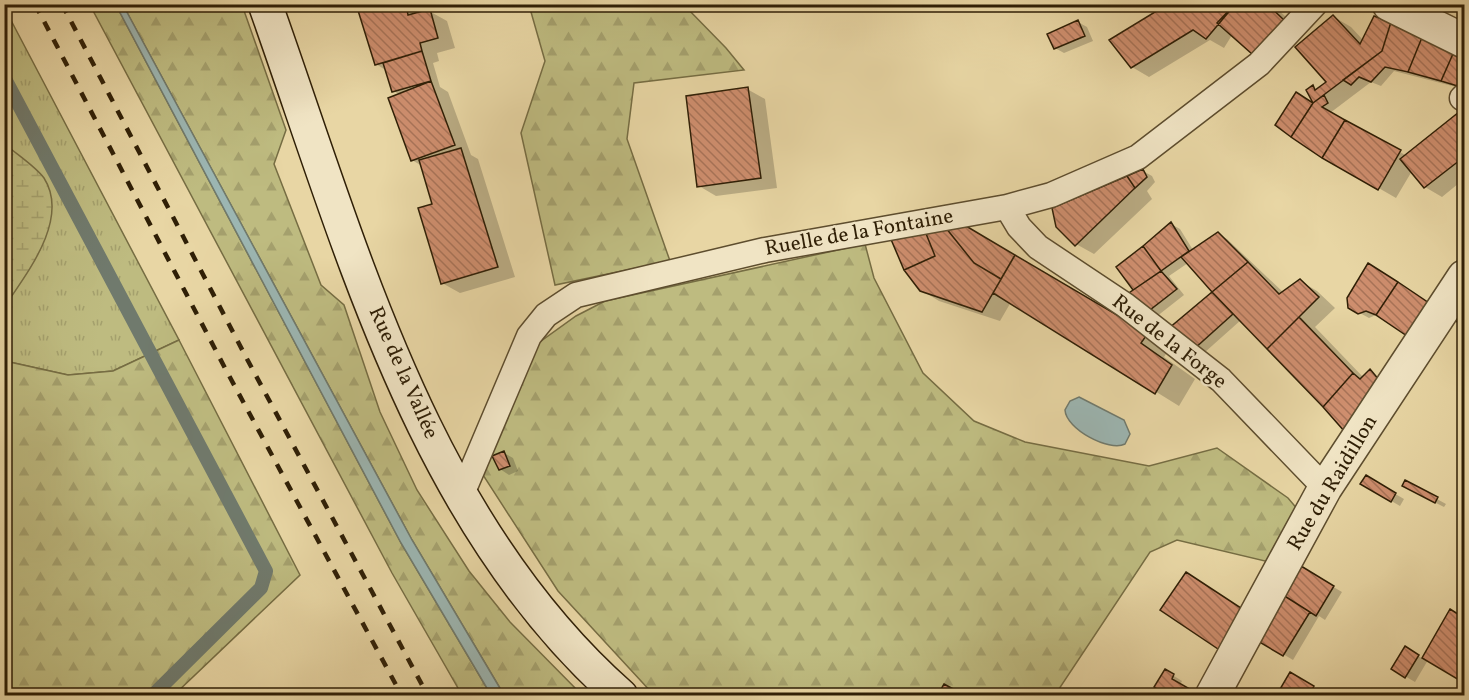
<svg xmlns="http://www.w3.org/2000/svg" width="1469" height="700" viewBox="0 0 1469 700" font-family="Vollkorn,serif">
  <defs>
    <pattern id="grass-tufts" width="24" height="20" patternUnits="userSpaceOnUse" patternTransform="scale(1.5)"><rect width="24" height="20" fill="#bebb80"/><path d="M3 7l-1-3M5 7V3M7 7l1-3M15 17l-1-3M17 17v-4M19 17l1-3" fill="none" stroke="#a4a06d"/></pattern>
    <pattern id="forest-firs" width="22" height="20" patternUnits="userSpaceOnUse" patternTransform="scale(1.5)"><rect width="22" height="20" fill="#bebb80"/><path d="M5 1l3.5 6h-7zM16 11l3.5 6h-7z" fill="#a4a06d"/></pattern>
    <pattern id="wetland-marsh" width="20" height="14" patternUnits="userSpaceOnUse" patternTransform="scale(1.5)"><rect width="20" height="14" fill="#bebb80"/><path d="M1 5h8M5 5V1M11 12h8M15 12V8" fill="none" stroke="#a4a06d"/></pattern>
    <pattern id="building-back-hatch" width="6" height="6" patternUnits="userSpaceOnUse" patternTransform="scale(1.5)"><rect width="6" height="6" fill="#ce8e6e"/><path d="M-1 5l2 2M0 0l6 6M5-1l2 2" fill="none" stroke="#a87358"/></pattern>
  </defs>
  <rect width="100%" height="100%" fill="#e8d6a4"/>
  <filter id="stains"><feTurbulence type="fractalNoise" baseFrequency=".00333" numOctaves="4"/><feColorMatrix values="0 0 0 0 .2 0 0 0 0 .09 0 0 0 0 .02 0 0 0 .5 -.17"/></filter>
  <radialGradient id="worn" r=".72"><stop offset=".6" stop-color="#630" stop-opacity="0"/><stop offset="1" stop-color="#630" stop-opacity=".3"/></radialGradient>
  <path fill="url(#grass-tufts)" stroke="#766d43" stroke-width="1.5" d="M4,7L179,340L113,371L68,375L5,361Z"/>
  <path fill="url(#forest-firs)" stroke="#766d43" stroke-width="1.5" d="M90,5H116L401,543L491,695H462L392,573Z
    M123,5H242L286,130L274,164L321,285L344,305L380,412L417,490L469,571L510,622L582,695H504L412,540Z
    M529,5H684L726,48L744,70L634,83L627,139L670,261L555,285L521,133L545,61Z
    M865,244L874,278L923,373L974,421L1025,442L1149,466L1217,448L1288,498L1299,511L1269,562L1177,540L1150,552L1055,695L653,694L558,591L483,475L537,344L576,316L605,301Z
    M179,340L300,575L174,695L8,696L5,690V361L68,375L113,371Z"/>
  <path fill="url(#wetland-marsh)" stroke="#766d43" stroke-width="1.5" d="M5,144C16,154 35,166 44,178C70,219 27,273 5,306Z"/>
  <path fill="#9cb6b2" stroke="#707a6d" stroke-width="1.5" d="M116,5H123L412,540L504,695H491L401,543Z
    M1079,397L1124,420L1130,434L1125,444C1109,452 1066,429 1065,410L1070,401Z"/>
  <path fill="#0003" d="M358,4H420L422,13L429,11L447,21L455,48L437,53L439,61L433,63L440,87L448,92L471,155L478,159L515,277L460,293L442,283L434,205L422,166L412,160L400,95L394,91L387,71L376,64Z
    M1173,4H1225L1233,9L1237,4H1272L1301,31L1232,35L1224,48L1210,40L1149,77L1132,67Z
    M1334,17L1351,27L1363,40L1464,53V89L1394,71L1381,86L1371,82L1330,113L1407,156L1464,110V179L1442,197L1425,187L1412,171L1396,198L1323,156L1317,107L1308,90L1313,87L1317,90L1328,82Z
    M1078,22L1087,27L1093,41L1064,53L1055,48Z
    M747,89L765,99L777,188L716,196L699,186Z
    M1143,171L1152,176L1155,182L1147,191L1152,199L1094,254L1076,244Z
    M1171,224L1180,229L1193,250L1218,234L1227,239L1284,293L1300,281L1317,291L1335,308L1315,327L1363,377L1370,371L1388,387L1324,406L1241,320L1204,353L1171,329L1214,292L1188,263L1169,276L1184,295L1156,317L1118,267Z
    M965,228L1148,335L1168,351L1164,357L1195,379L1179,406L1011,302L1000,321L939,301L921,290Z
    M1348,298L1383,318L1376,315L1369,318L1349,307Z
    M504,453L513,458L518,471L509,475L500,469Z
    M1366,477L1404,499L1400,506L1362,484Z
    M1406,482L1446,504L1444,507L1412,491Z
    M1301,568L1342,592L1325,620L1319,616L1293,660L1258,639Z
    M1451,612L1464,619V681L1428,660L1415,682L1393,669L1406,648L1423,659Z
    M1166,671L1182,681L1180,685L1198,696H1163Z
    M1290,674L1322,693L1320,696H1278Z"/>
  <g fill="none" stroke-linecap="round" stroke-linejoin="round">
    <path stroke="#707a6d" stroke-width="14" d="M4,77L266,571L261,588L152,696"/>
  </g>
  <path fill="url(#building-back-hatch)" stroke="#2f1f06" stroke-width="1.5" d="M356,4H406L408,15L430,9L438,38L420,43L422,51L375,65Z
    M1168,4L1233,7L1206,39L1193,30L1131,68L1109,40Z
    M1235,4H1267L1284,20L1252,54L1217,23Z
    M1333,15L1360,44L1374,16L1391,22L1382,51L1313,103L1306,90L1313,85L1315,90L1326,82L1295,47Z
    M1078,20L1085,36L1054,49L1047,34Z
    M1391,22L1423,35L1408,72L1385,67L1371,82L1359,77L1351,85L1343,80L1382,51Z
    M1423,35L1456,47L1441,81L1408,72Z
    M1456,47L1464,52V88L1441,81Z
    M422,51L431,81L392,92L383,63Z
    M431,81L455,145L411,161L388,98Z
    M748,87L761,178L697,187L686,96Z
    M1296,92L1313,103L1291,137L1275,125Z
    M1324,95L1328,103L1322,107L1345,120L1322,158L1291,137L1313,103Z
    M1464,108V157L1424,188L1400,159Z
    M1345,120L1401,150L1378,190L1322,158Z
    M461,148L498,267L441,284L418,208L432,204L419,160Z
    M1143,169L1147,177L1135,188L1127,176Z
    M1127,176L1135,188L1075,246L1056,227L1052,208Z
    M1171,222L1189,251L1161,271L1143,246Z
    M966,226L1015,255L1001,279L974,263L946,228Z
    M946,228L974,263L1001,279L982,312L920,291L904,270L935,256L925,231Z
    M925,231L935,256L904,270L890,237Z
    M1218,232L1248,262L1212,292L1181,257Z
    M1143,246L1161,271L1133,290L1116,267Z
    M1015,255L1124,319L1146,336L1141,343L1172,365L1155,394L993,293Z
    M1248,262L1279,294L1300,279L1319,297L1267,349L1212,292Z
    M1368,263L1398,282L1376,315L1366,311L1358,314L1348,308L1347,298Z
    M1161,271L1177,289L1146,313L1123,297Z
    M1398,282L1429,303L1407,336L1376,315Z
    M1212,292L1233,314L1194,349L1168,329Z
    M1464,300V327L1452,318Z
    M1299,317L1353,373L1323,407L1267,349Z
    M1370,369L1380,381L1345,432L1323,407L1353,373L1360,379Z
    M504,451L510,466L499,470L492,456Z
    M1366,475L1396,493L1391,502L1360,484Z
    M1405,480L1438,497L1435,503L1402,486Z
    M1301,566L1334,586L1316,616L1283,595Z
    M1186,572L1244,610L1221,651L1160,610Z
    M1283,595L1310,612L1283,656L1256,640Z
    M1450,609L1464,618V683L1422,658Z
    M1405,646L1419,655L1405,678L1391,669Z
    M1165,669L1174,674L1172,679L1195,692L1192,696H1161L1163,693L1154,687Z
    M1290,672L1314,686L1309,696H1276Z
    M944,684L959,692L957,696H937Z"/>
  <g fill="none" stroke-linecap="round" stroke-linejoin="round">
    <defs>
      <path id="lane" d="M1462,98L1464,96
        M1007,207L1019,227L1038,247L1125,305L1221,380L1325,488
        M462,494L529,336L546,315L576,295L765,250L1007,207L1051,195L1138,157L1259,64L1315,4"/>
      <path id="street" d="M1389,4L1464,41
        M1212,696L1325,488L1464,277"/>
      <path id="secondary" d="M265,4C351,245 422,521 621,696"/>
    </defs>
    <use href="#lane" stroke="#5d4d2e" stroke-width="27"/>
    <use href="#street" stroke="#5d4d2e" stroke-width="36"/>
    <use href="#secondary" stroke="#2f1f06" stroke-width="36"/>
    <use href="#lane" stroke="#f0e4c4" stroke-width="24"/>
    <use href="#street" stroke="#f0e4c4" stroke-width="33"/>
    <use href="#secondary" stroke="#f0e4c4" stroke-width="33"/>
    <path stroke="#2f1f06" stroke-width="4.5" stroke-dasharray="10 10" stroke-linecap="butt" d="M35,4L226,370L402,696
      M62,4L247,359L428,696"/>
  </g>
  <g text-anchor="middle" dominant-baseline="central" stroke-width="4.5" stroke-linejoin="round" paint-order="stroke">
    <g font-size="21" fill="#2f1f06" stroke="#f0e4c4">
      <text transform="translate(859 233) rotate(-10)">Ruelle de la Fontaine</text>
      <text transform="translate(1169 342) rotate(38)">Rue de la Forge</text>
      <text transform="translate(403 373) rotate(66)">Rue de la Vallée</text>
      <text transform="translate(1333 483) rotate(-59)">Rue du Raidillon</text>
    </g>
  </g>
  <rect width="1469" height="700" fill="none" stroke="#e8d6a4" stroke-width="24"/>
  <rect x="6" y="6" width="1457" height="688" fill="none" stroke="#2f1f06" stroke-width="3"/>
  <rect x="12" y="12" width="1445" height="676" fill="none" stroke="#2f1f06" stroke-width="1.5"/>
  <rect width="100%" height="100%" filter="url(#stains)"/>
  <rect width="100%" height="100%" fill="url(#worn)"/>
</svg>
